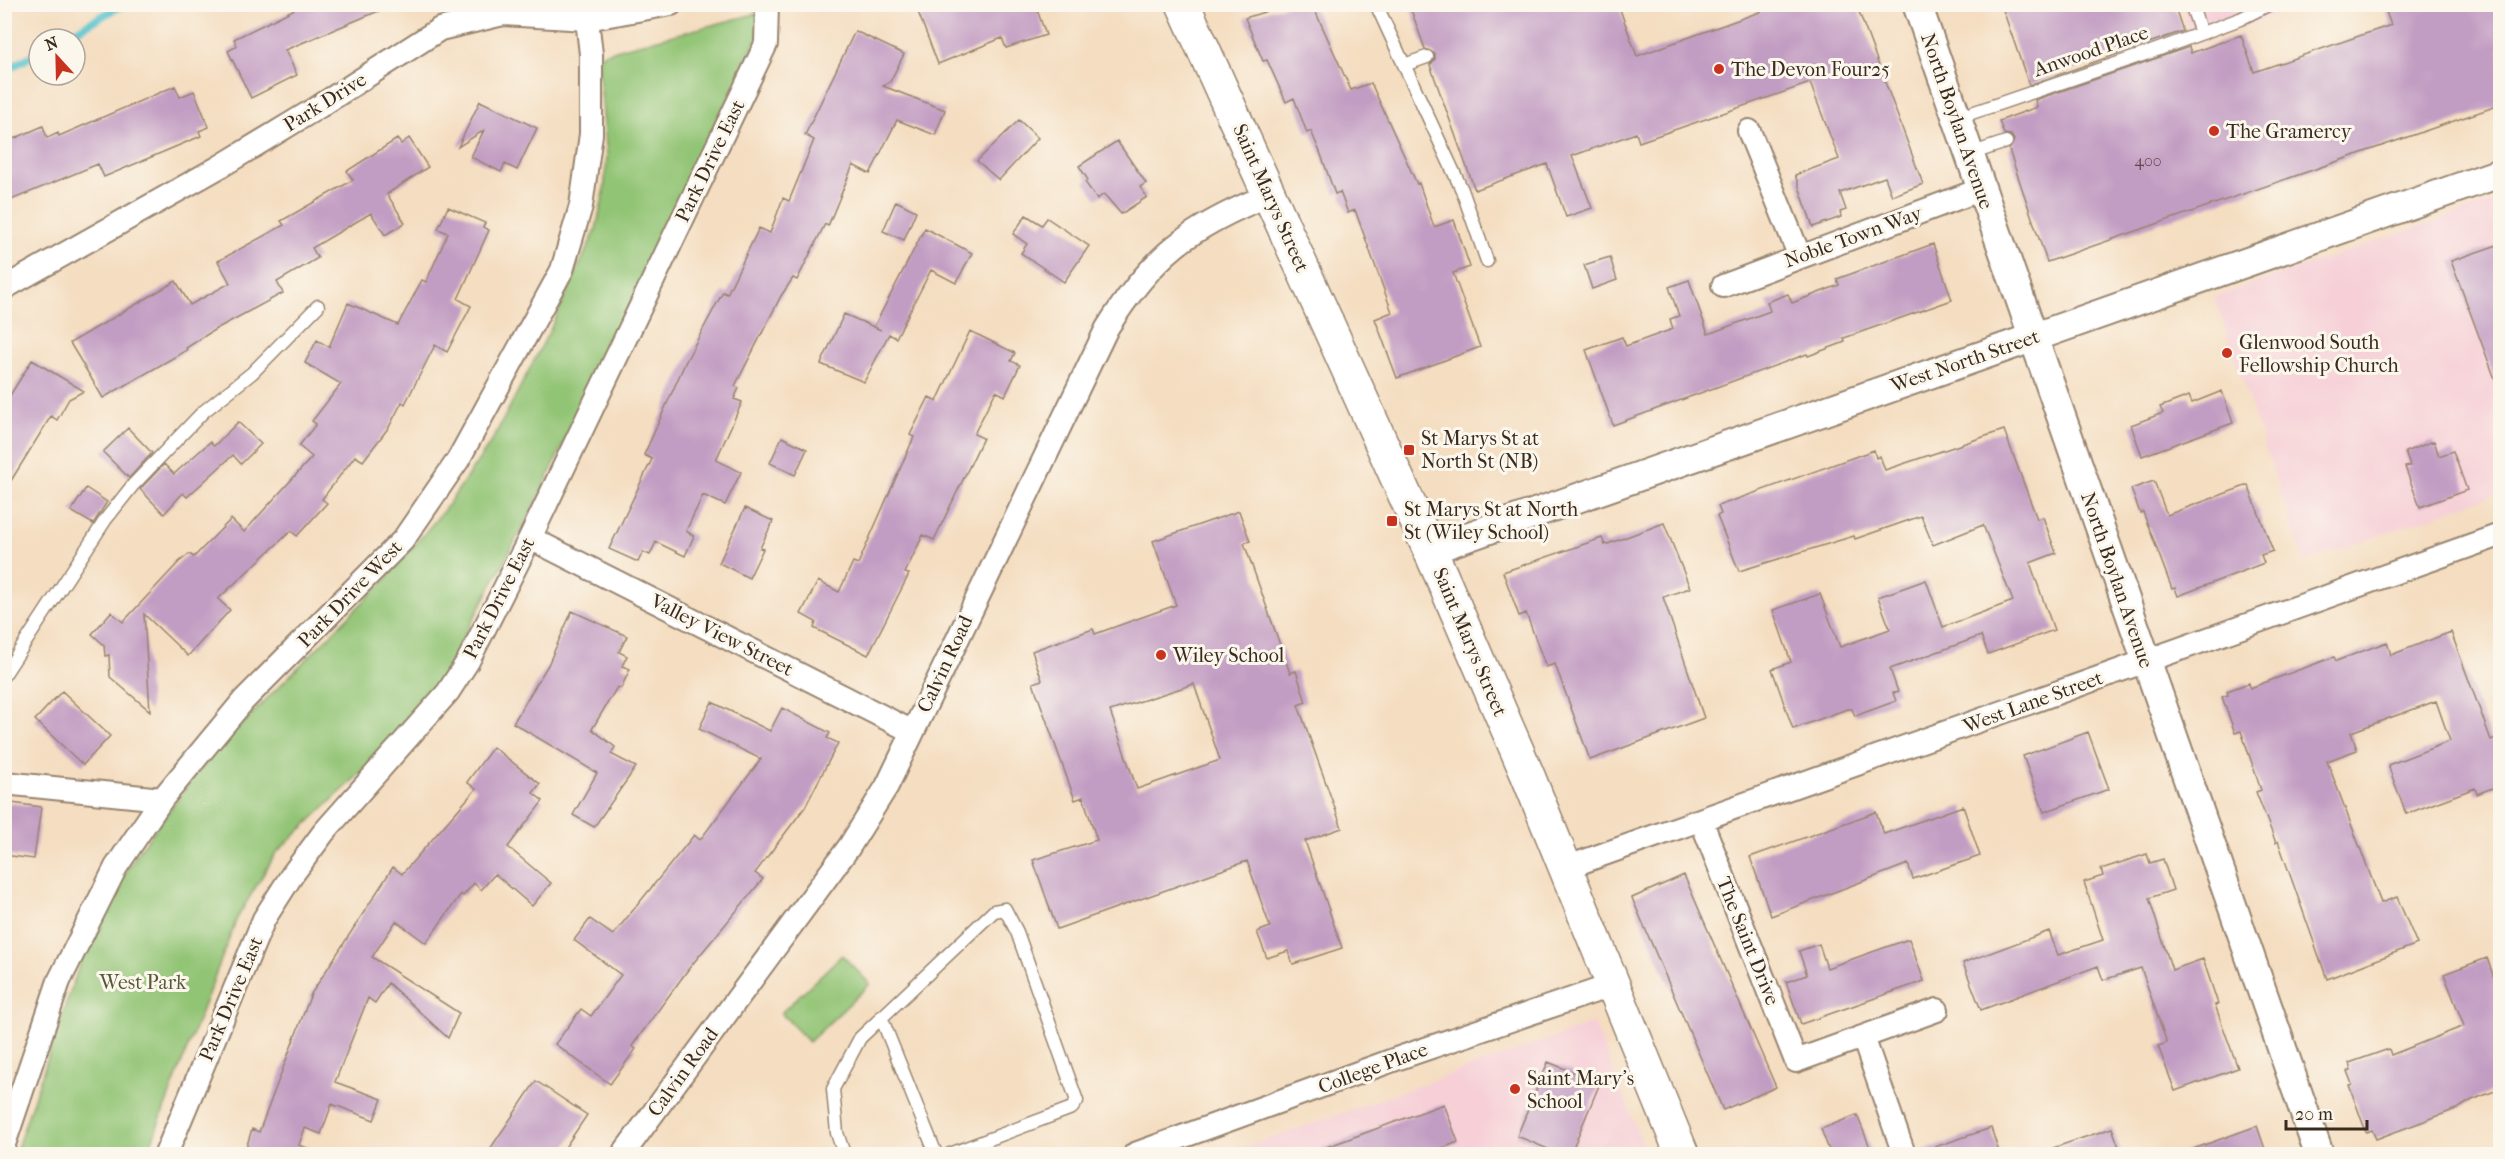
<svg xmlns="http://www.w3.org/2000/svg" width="2505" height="1159" viewBox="0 0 2505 1159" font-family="'IM FELL French Canon',serif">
  <rect width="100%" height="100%" fill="#fbf7ec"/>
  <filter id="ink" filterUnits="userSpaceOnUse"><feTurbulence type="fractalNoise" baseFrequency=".0167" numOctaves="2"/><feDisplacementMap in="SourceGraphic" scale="12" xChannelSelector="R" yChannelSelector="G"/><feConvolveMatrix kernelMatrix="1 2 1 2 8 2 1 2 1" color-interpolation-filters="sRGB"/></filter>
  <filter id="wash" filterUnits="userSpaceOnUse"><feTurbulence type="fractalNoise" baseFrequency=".008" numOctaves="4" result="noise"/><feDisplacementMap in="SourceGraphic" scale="24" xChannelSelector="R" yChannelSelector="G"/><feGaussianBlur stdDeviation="1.35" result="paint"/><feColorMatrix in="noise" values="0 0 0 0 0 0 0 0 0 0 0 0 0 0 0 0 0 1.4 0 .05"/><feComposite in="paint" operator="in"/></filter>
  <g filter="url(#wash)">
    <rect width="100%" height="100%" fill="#f4ddc0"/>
    <path fill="#f6cfd7" d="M2180,4L2302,5L2195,45Z
      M2500,199V493L2304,562L2214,297Z
      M1594,1023L1647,1154H1227Z"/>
    <path fill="#92c474" stroke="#667749" stroke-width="1.5" d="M755,14L766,20L534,506L444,674L420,707L368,766L276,853L237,918L147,1154H15L82,957L100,918L136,855L209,757L387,578L445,509L493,439L551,328L596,229L604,193L607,156L598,60L603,54L623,48Z
      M842,955L870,984L809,1042L781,1013Z"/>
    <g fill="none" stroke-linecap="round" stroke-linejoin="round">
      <path stroke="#56c3cd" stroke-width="8" d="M61,39L124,4
        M4,71L39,52"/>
    </g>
    <g id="blocks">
      <path fill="#c29dc3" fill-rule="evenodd" d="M305,4L393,5L285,50L297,75L251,98L228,51L237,46L234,39Z
        M915,4H1035L1046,35L1006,48L1002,38L938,64Z
        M1290,4H1312L1351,90L1371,83L1417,184L1419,183L1434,227L1454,220L1470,267L1453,273L1480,347L1397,378L1375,319L1392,312L1355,210L1348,213L1340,192L1335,194L1320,152L1311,131L1307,133L1294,98L1286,102L1267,60L1263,61L1245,18Z
        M1409,4H1618L1637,56L1768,9L1766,4H1856L1923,184L1892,196L1885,177L1840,193L1846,210L1840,212L1841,217L1813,227L1795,175L1839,159L1810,83L1639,142L1636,133L1572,156L1592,208L1566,217L1547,164L1475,190L1430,65L1435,59V54L1425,49Z
        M2001,4H2174L2183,31L2029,85Z
        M2383,4H2497L2500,15V105L2047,262L2009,150L2014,140L2011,135L2004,134L1999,121L2037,107L2035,100L2189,47L2191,53L2241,35L2254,72L2391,25Z
        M855,31L904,54L890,82L883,86L945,110L935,135L897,120L870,174L853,165L828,226L825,224L797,280L793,278L781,296L735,386L739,388L734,399L742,402L716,460L741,472L725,505L703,495L686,531L694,536L685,556L656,542L650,555L643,552L638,562L609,549L652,459L644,455L686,361L723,292L727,294L759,228L770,233L783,198L789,201L814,140L805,135Z
        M175,86L180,97L194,91L209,127L199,131L201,136L104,177L98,164L4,203V143L43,126L47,138L58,133L59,136Z
        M480,101L537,128L517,170L505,164L501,172L471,157L484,130L458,147Z
        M1019,120L1038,138L999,180L977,161Z
        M409,138L428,167L387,194L405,223L385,235L371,213L312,248L318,258L277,282L283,293L214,330L186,348L187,350L103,398L70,343L176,281L190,305L230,283L218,261L284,225L281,221L353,180L347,171L397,139L401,144Z
        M1117,141L1146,183L1140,187L1147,197L1121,214L1104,194L1097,199L1085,182L1088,180L1079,166Z
        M896,201L916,211L904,240L883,231Z
        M448,207L485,223L483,227L489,230L458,299L471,306L447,352L435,345L405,404L402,402L389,427L363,461L355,456L322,499L327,503L297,536L291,531L218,599L230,610L188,656L144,614L150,711L110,677L109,655L105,656L104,645L92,634L111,612L123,622L179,562L189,554L194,557L231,519L244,532L312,457L299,446L316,424L312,421L341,384L305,363L317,340L329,347L348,303L398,325L422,280L426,282L448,233L438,229Z
        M1026,215L1042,225L1047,218L1089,246L1064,282L1021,253L1027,244L1013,234Z
        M925,228L972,253L956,283L931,270L896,338L889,334L864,382L821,364L844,314L881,330L874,327Z
        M1933,244L1952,300L1844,338L1845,342L1808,356L1807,354L1613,425L1586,350L1622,337L1626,346L1673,329L1670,319L1679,316L1669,287L1689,280L1708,334L1770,311L1767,302L1788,294L1792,303L1839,285L1837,279Z
        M2500,244V386L2498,387L2451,261Z
        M1610,257L1617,280L1592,289L1584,265Z
        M970,331L1015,353L1011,361L1020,365L1005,396L996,391L974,434L983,438L934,540L923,535L905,573L909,574L868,655L814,628L816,622L801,614L818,581L839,592L853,562L858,564L914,437L910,435L929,397L937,401Z
        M32,360L84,391L69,399L57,420L51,416L4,492V405Z
        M2222,391L2233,423L2142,456L2131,425L2163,413L2160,407L2189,396L2192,403Z
        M238,422L261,444L241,464L233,455L187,497L183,493L164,514L140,489L164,464L174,474L210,442L214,446Z
        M128,428L152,453L129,478L103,452Z
        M2004,430L2037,519L2043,517L2056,553L2030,563L2054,630L1988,654L1981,636L1890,669L1898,692L1893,693L1896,701L1855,716L1852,709H1847L1793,729L1772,669L1791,662L1773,610L1820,594L1840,647L1890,629L1878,597L1926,580L1943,627L2013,601L1983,525L1933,545L1921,516L1855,539L1854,536L1739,571L1717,516L1721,514L1718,506L1874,450L1876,458L1880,456L1885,470Z
        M782,437L807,449L795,475L770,463Z
        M2434,441L2439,456L2453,451L2467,490L2420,507L2405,467L2410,466L2405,452Z
        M2154,481L2167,515L2248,485L2273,551L2261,555L2264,563L2178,596L2175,588L2172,589L2143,512L2140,513L2131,489Z
        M86,488L107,502L93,524L71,511Z
        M745,508L773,521L760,548L763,549L749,578L719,563Z
        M1239,511L1250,541L1244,543L1290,673L1296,671L1306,702L1298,705L1342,828L1305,841L1342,948L1293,964L1288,951L1267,958L1257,932L1270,927L1247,861L1057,929L1033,860L1097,840L1083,797L1075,800L1033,683L1042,680L1032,651L1093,629L1095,634L1176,605L1153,541ZM1194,684L1220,760L1137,789L1110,711Z
        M1664,523L1690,588L1663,597L1704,718L1590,760L1555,664L1546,667L1526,613L1519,616L1503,572L1602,538L1605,545Z
        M572,611L627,636L619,652L627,656L622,666L630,669L621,688L617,687L592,729L615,747L611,754L636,767L594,827L573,815L597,773L513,723L548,665Z
        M2451,632L2491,740L2500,736V785L2477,794L2475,788L2406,814L2388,765L2450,741L2436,701L2351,732L2357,750L2327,761L2381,903L2397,897L2417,944L2327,979L2278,841L2276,843L2256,792L2261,790L2241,731L2235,733L2222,697L2228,695L2227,691L2249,683L2250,688L2334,657L2336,661L2387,642L2391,655Z
        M62,691L110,736L83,765L35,720Z
        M712,702L770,731L782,708L830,733L827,738L838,743L805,807L755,873L763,879L690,967L632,1046L636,1049L610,1084L555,1044L581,1009L591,1016L621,975L574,940L590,919L613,935L694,835L700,840L761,759L699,729Z
        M2088,732L2109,789L2044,812L2023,756Z
        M493,747L540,784L533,793L543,801L508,847L551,883L532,906L495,874L481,890L474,883L463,896L461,894L426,943L396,921L372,957L459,1013L448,1038L388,983L375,1003L368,998L335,1082L382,1099L374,1120L332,1104L321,1134L305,1128L299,1145L315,1151V1155H244L252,1129L259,1132L311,994L393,867L402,874L476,789L467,782Z
        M4,802L41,807L34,859L4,855Z
        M1963,806L1980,856L1913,879L1908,864L1771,916L1750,857L1876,812L1884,834Z
        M2147,854L2150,863L2163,859L2173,890L2149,898L2172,970L2203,959L2218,1004L2215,1005L2238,1068L2175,1091L2158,1046L2167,1043L2141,968L2103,980L2098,966L1981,1010L1963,963L2049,931L2058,955L2103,940L2084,882L2103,876L2101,869Z
        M1684,875L1776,1087L1723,1110L1632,898Z
        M1909,939L1924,981L1801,1024L1786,982L1807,975L1799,951L1819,944L1827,968Z
        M2487,958L2500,995V1089L2472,1100L2459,1108L2376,1139L2372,1130L2366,1132L2349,1085L2352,1084L2347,1071L2351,1070L2349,1063L2389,1049L2391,1055L2464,1026L2444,974Z
        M1548,1062L1600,1083L1570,1155H1562L1517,1136Z
        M536,1081L587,1115L560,1155H486Z
        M1444,1104L1458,1142L1425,1155H1314L1313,1152Z
        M1857,1115L1873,1155H1831L1821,1129Z
        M2257,1126L2267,1155H2186L2185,1152Z
        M1991,1128L2000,1155H1923V1151Z
        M2112,1128L2122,1155H2045L2044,1151Z"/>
    </g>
  </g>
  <g filter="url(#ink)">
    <use href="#blocks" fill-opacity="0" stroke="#98846f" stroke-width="1.5"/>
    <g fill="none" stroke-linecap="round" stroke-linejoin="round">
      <defs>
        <path id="service" d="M1376,4L1462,190L1487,261
          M2191,4L2201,33
          M1404,65L1427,57
          M1957,118L2151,52L2240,19L2270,4
          M1970,154L2006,142
          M4,675L106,519L133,485L203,412L252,373L318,306
          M881,1017L936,1154
          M844,1154L837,1133L833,1089L860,1038L994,911L1005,909L1017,932L1077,1101L1072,1108L950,1154"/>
        <path id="minor" d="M1749,131L1800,257
          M1723,286L1982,189
          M4,288L221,166L320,106L440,29L503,14L587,19L671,4
          M530,538L913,732
          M4,783L162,799
          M1701,820L1796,1061L1937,1010
          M1565,868L2500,535
          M1863,1037L1904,1154
          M4,1144L59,981L116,867L162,799L244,700L403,540L458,460L562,270L581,206L591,134V54L587,19L579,4
          M166,1154L264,919L292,875L324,832L448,692L468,661L530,538L766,44L767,4
          M623,1154L849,847L887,786L1107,328C1153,255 1189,227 1269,195
          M1135,1154L1396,1059L1613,985"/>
        <path id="tertiary" d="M1917,4L2319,1154
          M1430,550L2500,173"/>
        <path id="secondary" d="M1183,4L1441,575L1528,776L1682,1154"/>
      </defs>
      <use href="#service" stroke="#98846f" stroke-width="15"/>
      <use href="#minor" stroke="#98846f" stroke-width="26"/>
      <use href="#tertiary" stroke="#98846f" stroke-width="32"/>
      <use href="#secondary" stroke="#98846f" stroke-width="36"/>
      <use href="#service" stroke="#fff" stroke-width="12"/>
      <use href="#minor" stroke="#fff" stroke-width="22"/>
      <use href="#tertiary" stroke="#fff" stroke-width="28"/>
      <use href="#secondary" stroke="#fff" stroke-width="33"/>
    </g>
  </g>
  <g fill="#c8321e" stroke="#fbf7ec" stroke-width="2">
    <circle cx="1719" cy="69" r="6"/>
    <circle cx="2214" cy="131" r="6"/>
    <circle cx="2227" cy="353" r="6"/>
    <rect x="1403" y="444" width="12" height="12" rx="3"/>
    <rect x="1386" y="515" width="12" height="12" rx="3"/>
    <circle cx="1161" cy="655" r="6"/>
    <circle cx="1515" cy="1089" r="6"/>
  </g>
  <g text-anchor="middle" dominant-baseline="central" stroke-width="6" stroke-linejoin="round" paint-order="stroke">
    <g font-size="16" fill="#5d4747">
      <text x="2148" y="160">400</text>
    </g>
    <g font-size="20" fill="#3b2a1e" stroke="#fbf7ec">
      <text transform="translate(2091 51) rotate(-19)">Anwood Place</text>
      <text transform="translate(325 102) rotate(-32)">Park Drive</text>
      <text transform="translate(1957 121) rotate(71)">North Boylan Avenue</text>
      <text transform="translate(710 161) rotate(-64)">Park Drive East</text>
      <text transform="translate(1271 198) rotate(66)">Saint Marys Street</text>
      <text transform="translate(1853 237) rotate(-20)">Noble Town Way</text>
      <text transform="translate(1965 361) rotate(-19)">West North Street</text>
      <text transform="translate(2117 580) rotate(71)">North Boylan Avenue</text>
      <text transform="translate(350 594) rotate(-46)">Park Drive West</text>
      <text transform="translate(499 598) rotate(-63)">Park Drive East</text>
      <text transform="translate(722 635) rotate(27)">Valley View Street</text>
      <text transform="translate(1470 642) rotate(67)">Saint Marys Street</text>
      <text transform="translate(945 664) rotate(-65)">Calvin Road</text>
      <text transform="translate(2033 702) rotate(-20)">West Lane Street</text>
      <text transform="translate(1748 941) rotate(68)">The Saint Drive</text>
      <text transform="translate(231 999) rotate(-67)">Park Drive East</text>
      <text transform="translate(1373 1068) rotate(-20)">College Place</text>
      <text transform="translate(683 1072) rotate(-54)">Calvin Road</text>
    </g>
    <g font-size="20" fill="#3b2a1e" stroke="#fbf7ec" text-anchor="start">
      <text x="1731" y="69">The Devon Four25</text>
      <text x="2226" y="131">The Gramercy</text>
      <text x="2239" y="342">Glenwood South<tspan x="2239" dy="23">Fellowship Church</tspan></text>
      <text x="1421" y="438">St Marys St at<tspan x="1421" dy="23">North St (NB)</tspan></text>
      <text x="1404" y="509">St Marys St at North<tspan x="1404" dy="23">St (Wiley School)</tspan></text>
      <text x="1173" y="655">Wiley School</text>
      <text x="1527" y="1078">Saint Mary's<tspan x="1527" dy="23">School</tspan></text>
    </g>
    <g font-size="20" fill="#555838" stroke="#fbf7ec">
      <text x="143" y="982">West Park</text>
    </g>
  </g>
  <rect width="2505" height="1159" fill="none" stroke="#fbf7ec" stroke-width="24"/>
  <g transform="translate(57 57) rotate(338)"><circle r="28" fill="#fbf7ec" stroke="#aea59a" stroke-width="1.5"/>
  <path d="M0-4.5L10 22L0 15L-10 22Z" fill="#c8321e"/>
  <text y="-9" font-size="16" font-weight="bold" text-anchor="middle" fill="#3b2a1e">N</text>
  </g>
  <path d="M2286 1120v9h81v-9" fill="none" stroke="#3b2a1e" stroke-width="3"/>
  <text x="2295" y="1120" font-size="18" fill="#3b2a1e" stroke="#fbf7ec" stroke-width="4.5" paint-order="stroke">20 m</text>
</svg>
